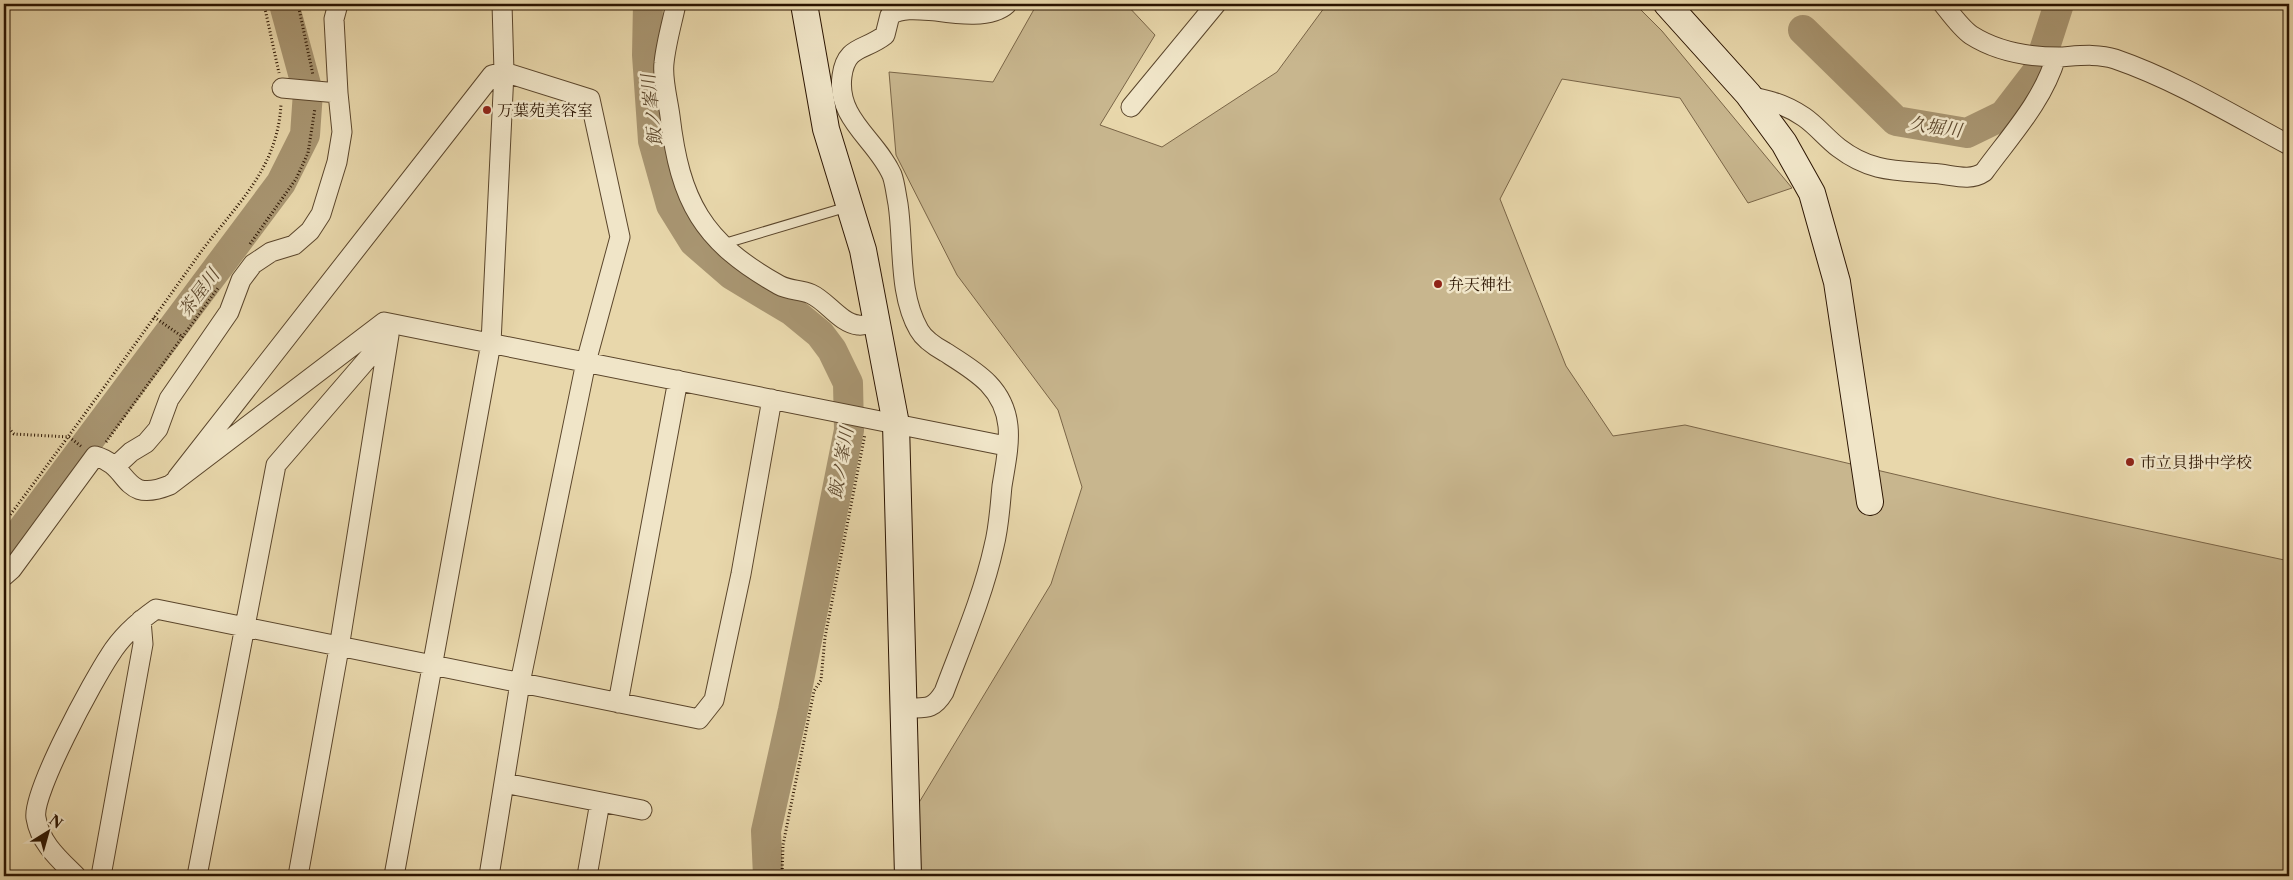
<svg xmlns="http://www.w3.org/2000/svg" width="2293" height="880" viewBox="0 0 2293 880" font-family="'Libre Caslon Text','Noto Serif JP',serif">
  <rect width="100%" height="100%" fill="#e8d7ab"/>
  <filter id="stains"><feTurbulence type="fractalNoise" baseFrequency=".004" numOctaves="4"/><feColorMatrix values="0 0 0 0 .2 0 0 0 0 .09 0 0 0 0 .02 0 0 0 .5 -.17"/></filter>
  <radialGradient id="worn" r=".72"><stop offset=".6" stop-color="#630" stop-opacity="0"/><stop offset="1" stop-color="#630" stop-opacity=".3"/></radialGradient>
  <path fill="#c8b68e" stroke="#7a6547" d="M1037,4H1126L1155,35L1100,125L1162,147L1277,72L1327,4H1635L1662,31L1792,188L1748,203L1680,98L1562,79L1500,199L1566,366L1613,436L1685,425L2000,499L2289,561V876H896L894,844L1051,584L1082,487L1058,410L957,275L896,155L889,72L993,82Z"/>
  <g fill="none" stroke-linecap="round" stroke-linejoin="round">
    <path stroke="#a89571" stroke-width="30" d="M648,4L647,55L653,141L671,205L694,242L732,275L792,311L820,334L832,350L848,383L849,430L793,710L766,831L768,876
      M1803,30L1896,121L1967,133L2004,115L2037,72L2059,4
      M4,554L281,183L305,135L308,92L284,4"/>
    <defs>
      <path id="lane" d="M723,244L847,207"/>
      <path id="street" d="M338,4L334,19L338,93
        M676,4C672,23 666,43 664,63C662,79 668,100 670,116C680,201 702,242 779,285C790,291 800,289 811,294C827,301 840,323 858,325C864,326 871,323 877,322
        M936,4V11C957,14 991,19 1007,4
        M1943,4C1951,14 1961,28 1971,35C1996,51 2029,57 2059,57C2077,56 2097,53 2115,59C2176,80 2233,115 2289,145
        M1748,94C1756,99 1764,99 1773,102C1783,105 1795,111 1804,117C1817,126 1826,138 1839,148C1873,174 1900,170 1940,174C1956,176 1971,181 1984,172C2011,135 2043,101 2056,57
        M1131,107L1216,4
        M116,466L131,452L146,443L158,429L169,399L229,312L241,280L253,264L271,252L294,245L310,231L321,214L337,162L342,132L338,93L282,88
        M177,478L492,75L504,72L590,99L620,237L586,362L520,683L489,876
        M4,576L12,569L95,456C132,466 121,505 170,485L384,322L1006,446
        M618,703L678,380
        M904,708C924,707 932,712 944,692C962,644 983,596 994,546C999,527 1000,506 1002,486C1005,467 1010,445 1008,426C1004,387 975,371 945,352C936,347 924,339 919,330C898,294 904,244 898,204C896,194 895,183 892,175C877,140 836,119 842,76C846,45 865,51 885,35L890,15C903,7 921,10 936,11
        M504,783L642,810
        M76,876C59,859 40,843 36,818C31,794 94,679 110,655C121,637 139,621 156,609L699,719L714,700L741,574L772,399
        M101,876L143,644L141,620
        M197,876L276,465L389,334
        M298,876L339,648L389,335
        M394,876L491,343L504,72L502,4
        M587,876L600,802"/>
      <path id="secondary" d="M804,4L826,129L863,250L896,424L908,876
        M1667,4L1748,94L1784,143L1812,193L1837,282L1870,502"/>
    </defs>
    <use href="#lane" stroke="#5a452b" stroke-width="11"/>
    <use href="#street" stroke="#5a452b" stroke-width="21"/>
    <use href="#secondary" stroke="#2b1400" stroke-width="28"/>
    <path stroke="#2b1400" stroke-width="3" stroke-dasharray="1 2.5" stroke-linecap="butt" d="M264,4L279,73
      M298,4L313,75
      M250,244L296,179L308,153L315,108
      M154,317L183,337
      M4,423L14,434L69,437L82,447
      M106,442L218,288
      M4,523C69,437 131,350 193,263C216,229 248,199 266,162C275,144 280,124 281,104
      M782,876L783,845L814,691L821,680L825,637L865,434"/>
    <use href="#lane" stroke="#f0e5c8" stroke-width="9"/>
    <use href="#street" stroke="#f0e5c8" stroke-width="19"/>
    <use href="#secondary" stroke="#f0e5c8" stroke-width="26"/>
  </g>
  <g fill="#8f2418" stroke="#f0e5c8" stroke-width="2">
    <circle cx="487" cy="110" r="5"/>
    <circle cx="1438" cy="284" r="5"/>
    <circle cx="2130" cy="462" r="5"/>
  </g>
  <g text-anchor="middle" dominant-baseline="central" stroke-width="5" stroke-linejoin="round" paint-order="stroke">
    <g font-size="16" fill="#2b1400" stroke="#f0e5c8" text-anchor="start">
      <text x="497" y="110">万葉苑美容室</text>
      <text x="1448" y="284">弁天神社</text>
      <text x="2140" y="462">市立貝掛中学校</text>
    </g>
    <g font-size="18" font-style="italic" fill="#5d482d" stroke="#f0e5c8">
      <text transform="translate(652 110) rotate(-96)">飯ノ峯川</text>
      <text transform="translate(1935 127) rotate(8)">久堀川</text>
      <text transform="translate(199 293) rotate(-53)">茶屋川</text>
      <text transform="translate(841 463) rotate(-80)">飯ノ峯川</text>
    </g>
  </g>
  <rect width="2293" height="880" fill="none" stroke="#e8d7ab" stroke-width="20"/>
  <rect x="5" y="5" width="2283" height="870" fill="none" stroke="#2b1400" stroke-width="2.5"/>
  <rect x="10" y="10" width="2273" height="860" fill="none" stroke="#2b1400"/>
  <g transform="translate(48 832) rotate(37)" stroke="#f0e5c8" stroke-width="4" paint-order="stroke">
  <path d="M0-4L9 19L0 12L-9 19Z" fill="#2b1400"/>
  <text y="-8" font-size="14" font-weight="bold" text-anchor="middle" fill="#2b1400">N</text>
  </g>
  <rect width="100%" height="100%" filter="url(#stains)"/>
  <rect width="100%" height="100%" fill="url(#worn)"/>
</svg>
